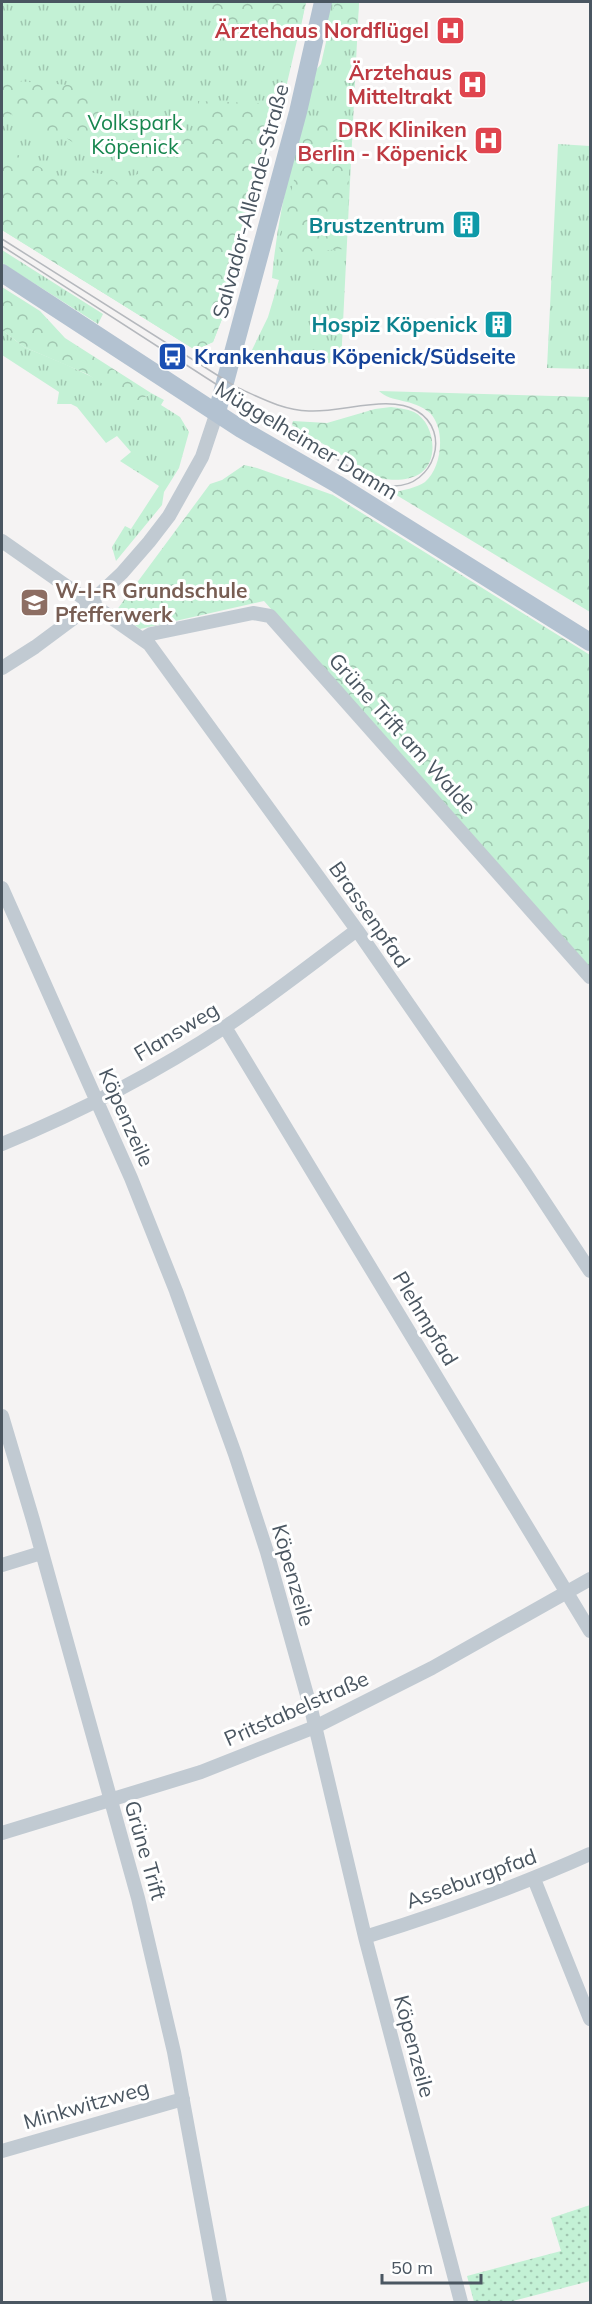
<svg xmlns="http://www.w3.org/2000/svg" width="592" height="2304" viewBox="0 0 592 2304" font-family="Mulish,sans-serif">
  <defs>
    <pattern id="grass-tufts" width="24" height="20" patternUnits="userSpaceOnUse" patternTransform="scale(1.5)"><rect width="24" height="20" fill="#c3f1d5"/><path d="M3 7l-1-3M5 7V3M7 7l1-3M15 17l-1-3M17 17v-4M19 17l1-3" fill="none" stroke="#a0c6b0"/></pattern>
    <pattern id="forest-crowns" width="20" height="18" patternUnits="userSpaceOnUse" patternTransform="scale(1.5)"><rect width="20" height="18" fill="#c3f1d5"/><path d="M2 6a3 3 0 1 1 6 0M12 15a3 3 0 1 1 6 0" fill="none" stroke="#a0c6b0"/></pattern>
    <pattern id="garden-dots" width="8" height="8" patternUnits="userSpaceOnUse" patternTransform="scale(1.5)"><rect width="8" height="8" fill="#c3f1d5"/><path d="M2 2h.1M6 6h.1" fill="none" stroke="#a0c6b0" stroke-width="1.8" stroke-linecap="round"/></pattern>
  </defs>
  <rect width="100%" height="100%" fill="#f5f3f3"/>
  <path fill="url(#grass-tufts)" d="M2,2H306L284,96L222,319L213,342L202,347L192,348L2,230Z
    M330,2H359L341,363L254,361L251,352L268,317L279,280L272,278C278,207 297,139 316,70L321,64L326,42L324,34Z
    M558,144L590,146V369L547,368Z
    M2,250L103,314L98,324L2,263Z
    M2,330L24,347L67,365L141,400L151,393L164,400L161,405L180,417L189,432L179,468L164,492L162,505L116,561L112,547L125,526L131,529L159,486L120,461L131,452L117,436L106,443L77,407L71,404H57L59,392L2,355Z"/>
  <path fill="url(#forest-crowns)" d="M199,2H306L301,26L225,23L204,15Z
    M335,2H359L357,27L330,25Z
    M2,80L82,86L127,121L99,159L63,136L37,134L11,114L2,125Z
    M198,101L281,104L222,319L213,342L202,347L192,348L2,230V146L74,186L81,171L102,174L117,182L138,174L142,131L197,133Z
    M308,119L352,120L345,249L282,253L280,251L279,245Z
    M2,287L40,311L65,338L151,393L141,400H127L87,374L24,347L2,330Z
    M379,391L590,397V612L393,493C402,490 417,488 425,482C442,468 446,429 430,413C413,398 391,403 379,391Z
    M391,407C398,408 407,409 414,412C434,422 440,459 421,473C409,481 393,481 379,478L292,425L293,421L327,423L375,409Z
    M244,465L257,468L333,495L590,655V970L264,601L140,629L116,611L210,484L222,480Z"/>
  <path fill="url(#garden-dots)" d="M590,2205V2281L509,2302H474L467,2276L561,2251L551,2218Z"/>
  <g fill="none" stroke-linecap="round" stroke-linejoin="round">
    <path stroke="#c1cad2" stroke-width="14" d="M2,541L149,644L357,930L526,1174L590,1271
      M144,638L151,634L253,613L270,616L590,977
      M2,668L35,647L74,618L122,573L149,542L169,516L202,457L217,412
      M2,888L131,1178L176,1291L235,1454L267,1552L312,1713L365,1937L461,2302
      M225,1027L590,1631
      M2,1144C80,1112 157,1072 228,1025C272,995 314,962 357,930
      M2,1416L33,1520L138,1898L174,2052L220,2302
      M2,1565L41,1553
      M2,1833L201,1772L315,1727L432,1668L590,1579
      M534,1879L590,2019
      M365,1937C442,1913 517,1887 590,1854
      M2,2151L183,2099"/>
    <path stroke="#b3c2d1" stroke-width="18" d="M2,273L241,429L337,484L590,642
      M217,412L298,112L323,2"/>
    <path stroke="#b5b8bd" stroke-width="1.5" d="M2,239L236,387C261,398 282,410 309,411C342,413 389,394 417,411C452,432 434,486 394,486C384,486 373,481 364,476L222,388L2,246"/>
  </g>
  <defs>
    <symbol id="hospital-square" viewBox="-11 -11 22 22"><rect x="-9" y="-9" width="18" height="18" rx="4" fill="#e0444e" stroke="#fff"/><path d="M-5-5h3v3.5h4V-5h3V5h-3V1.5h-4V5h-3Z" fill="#fff"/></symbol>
    <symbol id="building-square" viewBox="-11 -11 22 22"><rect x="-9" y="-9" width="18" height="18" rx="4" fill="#0f9aa8" stroke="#fff"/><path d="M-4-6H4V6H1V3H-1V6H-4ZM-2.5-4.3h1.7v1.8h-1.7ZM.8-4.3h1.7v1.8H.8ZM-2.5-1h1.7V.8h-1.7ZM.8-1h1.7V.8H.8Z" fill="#fff"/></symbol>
    <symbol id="bus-square" viewBox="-11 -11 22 22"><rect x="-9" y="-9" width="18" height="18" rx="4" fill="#1a4fb4" stroke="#fff"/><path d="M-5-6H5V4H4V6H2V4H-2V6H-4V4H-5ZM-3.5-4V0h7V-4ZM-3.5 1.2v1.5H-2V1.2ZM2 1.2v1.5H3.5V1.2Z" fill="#fff"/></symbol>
    <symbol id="school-square" viewBox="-11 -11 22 22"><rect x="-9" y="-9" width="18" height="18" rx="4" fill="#8d6e63" stroke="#fff"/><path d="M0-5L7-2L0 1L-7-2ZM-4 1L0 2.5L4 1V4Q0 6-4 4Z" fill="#fff"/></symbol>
  </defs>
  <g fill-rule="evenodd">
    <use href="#hospital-square" x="434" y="14" width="33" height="33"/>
    <use href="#hospital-square" x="456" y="68" width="33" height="33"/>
    <use href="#hospital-square" x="472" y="124" width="33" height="33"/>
    <use href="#building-square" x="450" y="208" width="33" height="33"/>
    <use href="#building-square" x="482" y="308" width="33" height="33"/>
    <use href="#bus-square" x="156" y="340" width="33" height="33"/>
    <use href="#school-square" x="18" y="586" width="33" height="33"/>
  </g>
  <g text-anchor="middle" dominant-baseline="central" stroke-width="6" stroke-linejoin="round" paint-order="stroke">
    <g font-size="21" font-weight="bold" fill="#be3a42" stroke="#fff" text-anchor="end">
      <text x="429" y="30">Ärztehaus Nordflügel</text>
      <text x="452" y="72">Ärztehaus<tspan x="452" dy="24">Mitteltrakt</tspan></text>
      <text x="467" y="129">DRK Kliniken<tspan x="467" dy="24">Berlin - Köpenick</tspan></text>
    </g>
    <g font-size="21" fill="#17864f" stroke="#fff">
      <text x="135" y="122">Volkspark<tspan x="135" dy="24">Köpenick</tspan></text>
    </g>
    <g font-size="21" fill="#4a5661" stroke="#fff">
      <text transform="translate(250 201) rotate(-75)">Salvador-Allende-Straße</text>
      <text transform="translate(307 440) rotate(31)">Müggelheimer Damm</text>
      <text transform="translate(403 733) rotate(48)">Grüne Trift am Walde</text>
      <text transform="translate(370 914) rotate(55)">Brassenpfad</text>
      <text transform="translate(176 1031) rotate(-31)">Flansweg</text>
      <text transform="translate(127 1117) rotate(66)">Köpenzeile</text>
      <text transform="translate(426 1318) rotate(59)">Plehmpfad</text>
      <text transform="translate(294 1575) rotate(74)">Köpenzeile</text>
      <text transform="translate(296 1708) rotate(-24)">Pritstabelstraße</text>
      <text transform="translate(146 1850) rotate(74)">Grüne Trift</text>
      <text transform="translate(471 1878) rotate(-20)">Asseburgpfad</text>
      <text transform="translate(415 2046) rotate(75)">Köpenzeile</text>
      <text transform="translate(86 2104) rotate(-16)">Minkwitzweg</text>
    </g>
    <g font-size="21" font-weight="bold" fill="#0d838f" stroke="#fff" text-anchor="end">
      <text x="445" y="225">Brustzentrum</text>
      <text x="477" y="324">Hospiz Köpenick</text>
    </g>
    <g font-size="21" font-weight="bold" fill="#164399" stroke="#fff" text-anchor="start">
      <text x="194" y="356">Krankenhaus Köpenick/Südseite</text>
    </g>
    <g font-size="21" font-weight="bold" fill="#785e54" stroke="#fff" text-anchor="start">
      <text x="55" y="590">W-I-R Grundschule<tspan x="55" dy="24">Pfefferwerk</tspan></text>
    </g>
  </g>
  <rect width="592" height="2304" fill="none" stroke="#4a5661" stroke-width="6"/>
  <path d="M382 2274v9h99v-9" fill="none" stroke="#4a5661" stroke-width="3"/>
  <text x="391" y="2274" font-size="18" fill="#4a5661" stroke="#ffffff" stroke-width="4.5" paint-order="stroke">50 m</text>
</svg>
